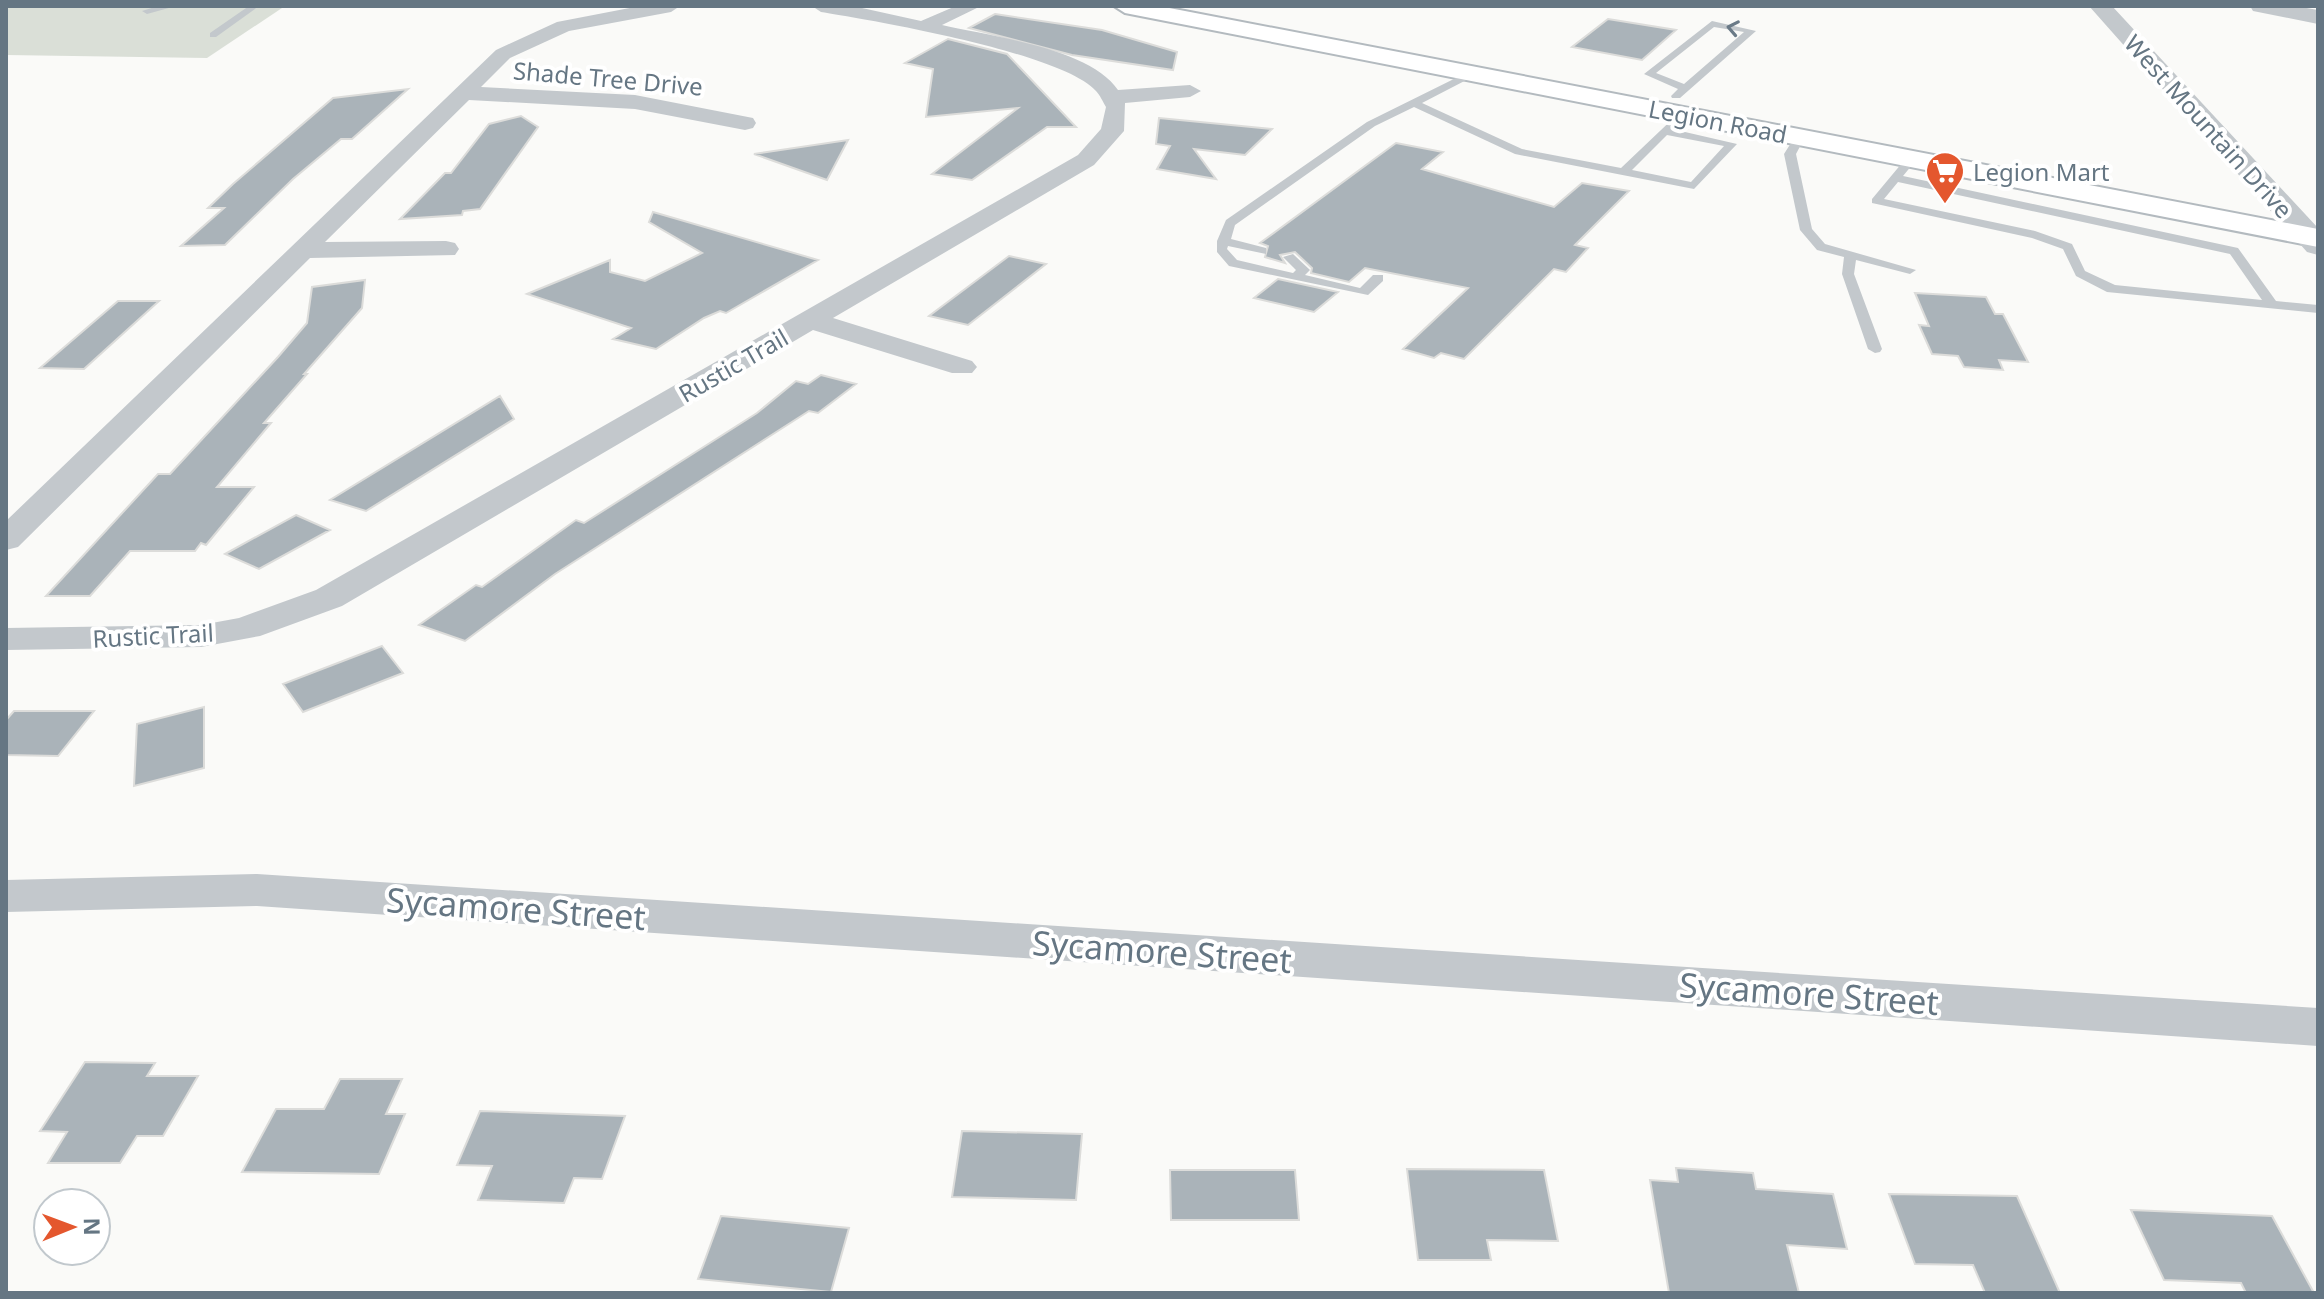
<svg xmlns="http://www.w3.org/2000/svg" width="2324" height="1299" viewBox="0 0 2324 1299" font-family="'Noto Sans',sans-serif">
  <rect width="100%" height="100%" fill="#fafaf8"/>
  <path fill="#dadfd7" d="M6,6H285L207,58L6,55Z"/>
  <path fill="#aab3b9" stroke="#dcdcda" stroke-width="2" d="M995,14L1102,30L1177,52L1173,70L1072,55L969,28Z
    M1608,19L1676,30L1642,60L1572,47Z
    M948,39L1007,54L1076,127H1047L972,180L932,174L1018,108L926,117L933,69L905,63Z
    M408,89L352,139H341L293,179L225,245L181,246L224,208H208L233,184L333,98Z
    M521,116L538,127L480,209L463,211L462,215L400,219L445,173H451L489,124Z
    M1159,118L1272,129L1245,155L1194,149L1216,179L1157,169L1170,146L1156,144Z
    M848,140L827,180L754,154Z
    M1396,143L1443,152L1422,169L1554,207L1582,183L1629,191L1575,245L1588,248L1566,272L1554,269L1464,359L1441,353L1434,358L1403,349L1468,288L1365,268L1349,282L1311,273L1312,268L1295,252L1280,255L1285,263L1265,257L1268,246L1260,243Z
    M653,212L818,260L726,313L720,311L704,318L656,349L613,339L631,328L527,294L610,260V272L645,281L702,253L649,222Z
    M1009,256L1046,264L968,325L929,316Z
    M1278,279L1338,292L1314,312L1254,298Z
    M365,280L362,308L304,374H307L264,423H271L217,487H254L206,545L201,543L195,551H130L90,596H46L158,474H170L278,357L307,323L312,287Z
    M1915,293L1986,297L1995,314H2003L2028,362L1999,360L2003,370L1964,367L1958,356L1932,354L1919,325L1929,326Z
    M118,301H159L84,369L40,368Z
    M821,375L856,384L818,413L809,411L555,574L465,641L419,625L476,585L482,587L576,520L584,523L757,413L796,381L808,384Z
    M500,396L514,419L366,511L330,500Z
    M296,515L330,530L259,569L225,554Z
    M382,646L403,673L303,712L283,684Z
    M204,707V768L134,786L137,724Z
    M14,711H94L58,756L6,755V720Z
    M85,1062L155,1063L147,1076H198L163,1136H137L120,1163H48L67,1132L40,1131Z
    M340,1079H402L386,1114H405L379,1174L242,1172L276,1109H324Z
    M480,1111L625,1116L602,1179L574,1178L564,1203L478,1200L492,1166L457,1165Z
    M962,1131L1082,1134L1076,1200L952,1197Z
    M1676,1168L1753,1173L1756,1189L1833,1194L1847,1249L1787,1245L1799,1293H1669L1650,1180L1678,1182Z
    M1407,1169L1544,1170L1558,1241L1487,1240L1491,1260H1418Z
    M1170,1170H1295L1299,1220H1171Z
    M1889,1194L2017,1196L2060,1293H1985L1973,1265L1915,1264Z
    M2131,1210L2272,1216L2314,1293H2246L2241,1283L2164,1280Z
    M721,1216L849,1228L831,1292L698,1279Z"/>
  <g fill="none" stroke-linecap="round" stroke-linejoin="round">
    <defs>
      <path id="secondary" d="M1114,6H1159L2318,229V247L1125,13Z"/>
    </defs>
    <use href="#secondary" stroke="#b3babf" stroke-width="4"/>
    <path fill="#c3c8cc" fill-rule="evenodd" d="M158,6H176L147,14L142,11Z
      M249,6H259L216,37H210V33Z
      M1712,21L1756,31L1680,98H1672L1671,96L1678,89L1644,74ZM1714,27L1744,32L1684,84L1656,73Z
      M1472,70L1477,73L1476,75L1422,103L1522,149L1621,168L1681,111L1686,114L1672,129L1737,144L1694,189L1515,154L1414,107L1375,126L1235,225L1231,239L1266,248V254L1228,246L1227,249L1237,260L1293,273L1296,270L1283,257L1293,254L1310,270L1305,275L1360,288L1373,275H1383V281L1368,295L1229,266L1217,252V241L1226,220L1367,122ZM1667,135L1724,146L1691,182L1632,170Z
      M1796,135L1805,137L1796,154L1812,229L1825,244L1916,270L1910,274L1856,260L1854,274L1882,349L1880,352L1875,353L1868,349L1842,274L1844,257L1817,250L1800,230L1784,154Z
      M1907,157L1917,159L1903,176L2238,248L2276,301L2318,305V313L2107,292L2076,276L2063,249L2032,238L1872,203V199ZM1898,182L2230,254L2262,300L2115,285L2085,271L2072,244L2035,231L1884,199Z"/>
    <path fill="#c3c8cc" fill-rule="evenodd" d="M640,6H680L671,12L569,31L510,58L481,87L635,95L753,118L756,123L753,128L745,130L635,109L469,100L325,242L446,241L455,243L459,249L455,255L310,258L18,547L6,550V521L496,50L557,22Z
      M812,6H853L921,21L956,6H981L942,25C989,36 1090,48 1118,90L1190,85L1201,91L1190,97L1125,103L1124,131L1094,165L833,318L972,361L977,367L972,373H952L813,330L342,606L260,636L201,647L6,650V628L201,625L239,618L316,590L1078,155L1101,129L1106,107C1103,102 1100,95 1096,91C1062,53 877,21 821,12Z
      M257,874L2318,1008V1046L257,906L6,912V880Z"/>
    <path fill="#c3c8cc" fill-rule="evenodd" d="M2089,6H2112L2318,228V255L2307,252Z
      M2250,6H2295L2318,10V24L2253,11Z"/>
    <use href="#secondary" fill="#fff" fill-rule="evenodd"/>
  </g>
  <defs><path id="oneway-chevron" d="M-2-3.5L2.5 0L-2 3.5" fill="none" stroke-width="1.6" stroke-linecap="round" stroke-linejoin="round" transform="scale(2)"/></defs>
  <use stroke="#6a7a87" href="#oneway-chevron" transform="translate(1733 28) rotate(-169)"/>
  <defs>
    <symbol id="supermarket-pin" viewBox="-11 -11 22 30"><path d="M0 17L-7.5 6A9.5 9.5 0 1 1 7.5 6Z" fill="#e4572e" stroke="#fff"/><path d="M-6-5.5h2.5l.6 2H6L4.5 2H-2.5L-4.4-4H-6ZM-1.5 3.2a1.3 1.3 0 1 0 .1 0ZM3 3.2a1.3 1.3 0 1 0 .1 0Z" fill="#fff"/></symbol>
  </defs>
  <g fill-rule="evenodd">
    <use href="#supermarket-pin" x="1923" y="149" width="44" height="60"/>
  </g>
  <g text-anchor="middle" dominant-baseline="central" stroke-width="8" stroke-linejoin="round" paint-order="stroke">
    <g font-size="24" fill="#657683" stroke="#fff">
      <text transform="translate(608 78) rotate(5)">Shade Tree Drive</text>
      <text transform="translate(1718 121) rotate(11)">Legion Road</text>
      <text transform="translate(2209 126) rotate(48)">West Mountain Drive</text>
      <text transform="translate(733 365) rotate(-30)">Rustic Trail</text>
      <text transform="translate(153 635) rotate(-3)">Rustic Trail</text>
    </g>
    <g font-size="24" fill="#657683" stroke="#fff" text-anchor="start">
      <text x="1973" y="171">Legion Mart</text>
    </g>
    <g font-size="34" fill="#657683" stroke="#fff">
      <text transform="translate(516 908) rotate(4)">Sycamore Street</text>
      <text transform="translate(1162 951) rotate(4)">Sycamore Street</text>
      <text transform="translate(1809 993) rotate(4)">Sycamore Street</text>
    </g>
  </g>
  <rect width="2324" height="1299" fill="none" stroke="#657683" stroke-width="16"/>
  <g transform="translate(72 1227) rotate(89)"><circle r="38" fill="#ffffff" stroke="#c1c8cd" stroke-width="2"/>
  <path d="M0-6L14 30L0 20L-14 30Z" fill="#e4572e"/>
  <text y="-12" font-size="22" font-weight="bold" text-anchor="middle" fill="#657683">N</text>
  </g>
</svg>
